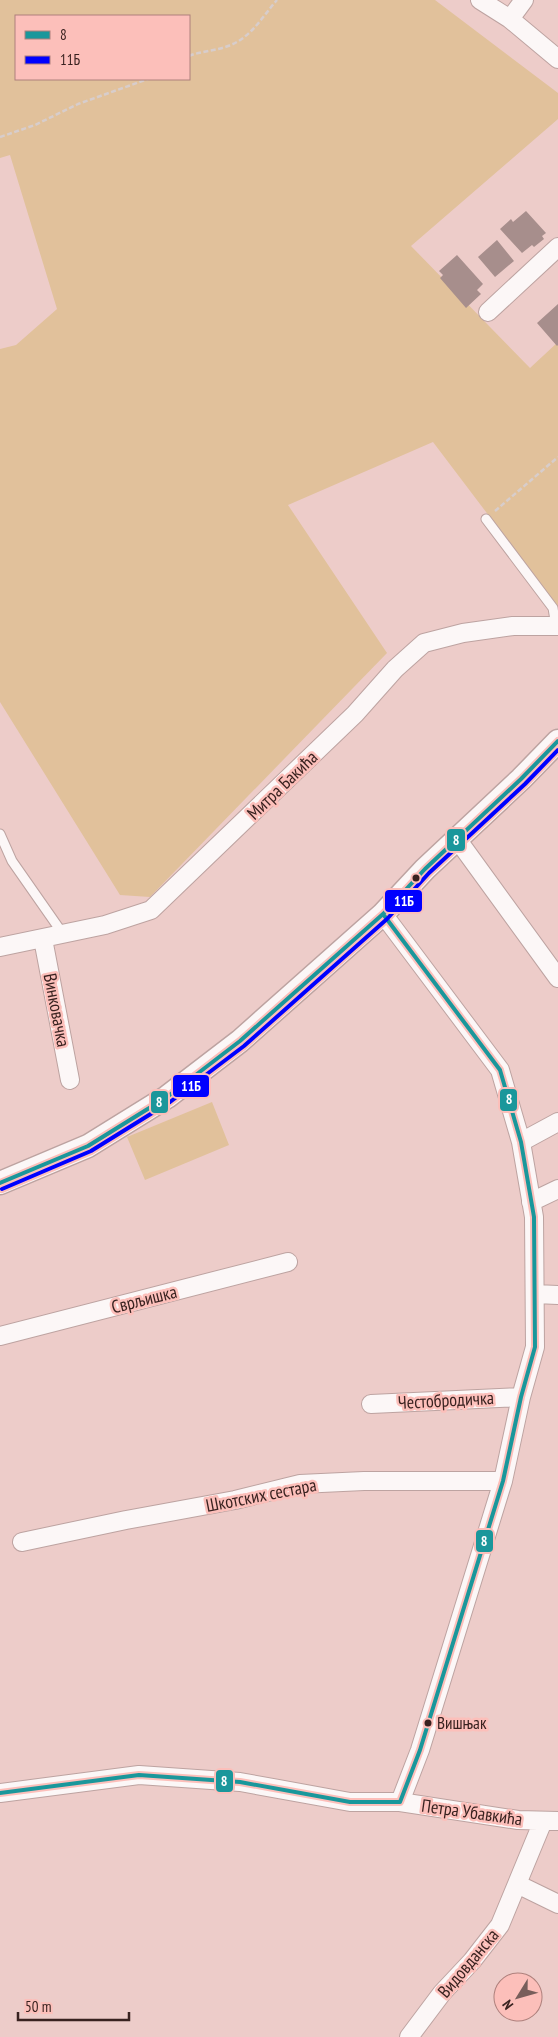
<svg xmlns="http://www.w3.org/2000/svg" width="558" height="2037" viewBox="0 0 558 2037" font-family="'PT Sans Narrow',sans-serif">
  <rect width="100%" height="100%" fill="#edccc9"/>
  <path fill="#e1c19b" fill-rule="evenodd" d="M0,0H435L558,93V119L411,246L530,368L558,342V607L433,442L288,505L387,653L150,897L120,895L0,702V349L16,345L57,309L10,155L0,158ZM16,16H189V79H16Z
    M212,1102L229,1145L145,1180L127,1137Z"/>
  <path fill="#a78e8c" d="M526,211L546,233L542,236L544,239L534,247L532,245L522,253L500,229L511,219L513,222Z
    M497,240L514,261L495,277L478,257Z
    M457,255L483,284L477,290L481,294L466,308L440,278L443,275L439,271Z
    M558,304V345L557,346L537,323Z"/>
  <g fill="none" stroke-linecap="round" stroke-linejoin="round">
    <defs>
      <path id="service" d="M486,519L553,608L556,626
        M0,834L12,861L63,934"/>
      <path id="minor" d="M480,0L510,19L558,59
        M510,19L524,0
        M488,312L558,247
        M457,839L558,978
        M383,914L500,1070L521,1142L534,1217L535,1347L521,1397L503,1481L420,1750L400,1802
        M43,939L70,1080
        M0,947L105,925L151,910L355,714L395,669L424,643L463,633L513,626H558
        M521,1142L558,1122
        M531,1202L558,1189
        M535,1294L558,1295
        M0,1336L288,1262
        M371,1404L521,1397
        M22,1542L126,1520L235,1500L300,1484L364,1481H503
        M0,1793L139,1775L240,1782L350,1802H400L518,1820L558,1821
        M517,1884L558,1904
        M409,2037L442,1993L472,1961L500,1925L543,1821"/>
      <path id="tertiary" d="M0,1183L88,1146L167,1097L240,1041L383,914L425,869L521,779L558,741"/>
    </defs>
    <use href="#service" stroke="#bda3a1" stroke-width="11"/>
    <use href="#minor" stroke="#bda3a1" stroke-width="20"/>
    <use href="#tertiary" stroke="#bda3a1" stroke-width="25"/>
    <path stroke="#d7cdcc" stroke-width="2.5" stroke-dasharray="5 2.5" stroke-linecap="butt" d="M189,56C201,51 215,51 228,46C251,38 262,17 277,0
      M0,137L35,125L78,104L148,79
      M495,511L558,457"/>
    <use href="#service" stroke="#fcf7f7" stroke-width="9"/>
    <use href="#minor" stroke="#fcf7f7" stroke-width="18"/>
    <use href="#tertiary" stroke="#fcf7f7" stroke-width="22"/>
    <defs>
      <path id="bus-1" d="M0,1183L88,1146L167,1097L240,1041L383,914L425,869L521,779L558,741
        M0,1793L139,1775L240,1782L350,1802H400L420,1750L503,1481L521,1397L535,1347L534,1217L521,1142L500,1070L383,914"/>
      <path id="bus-2" d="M2,1189L91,1151L170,1102L244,1046L387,919L429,873L525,784L558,750"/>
    </defs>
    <use href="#bus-1" stroke="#fcbfba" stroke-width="8"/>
    <use href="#bus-2" stroke="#fcbfba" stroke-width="8"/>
    <use href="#bus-1" stroke="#1a979b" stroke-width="4"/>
    <use href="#bus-2" stroke="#00f" stroke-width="4"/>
  </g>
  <g fill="#392220" stroke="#fcbfba" stroke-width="2">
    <circle cx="416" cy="878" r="4.5"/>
    <circle cx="428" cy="1723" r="4.5"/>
  </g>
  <g text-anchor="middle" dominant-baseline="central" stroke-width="5" stroke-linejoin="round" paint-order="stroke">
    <g font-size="17" fill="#392220" stroke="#fcbfba" text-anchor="start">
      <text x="437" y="1723">Вишњак</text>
    </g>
    <g font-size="18" fill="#392220" stroke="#fcbfba">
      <text transform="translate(282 785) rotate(-44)">Митра Бакића</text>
      <text transform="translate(57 1010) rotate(79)">Винковачка</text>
      <text transform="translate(144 1299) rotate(-14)">Сврљишка</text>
      <text transform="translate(446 1400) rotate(-3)">Честобродичка</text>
      <text transform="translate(261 1495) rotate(-11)">Шкотских сестара</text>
      <text transform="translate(472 1812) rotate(8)">Петра Убавкића</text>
      <text transform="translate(468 1963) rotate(-50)">Видовданска</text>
    </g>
  </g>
  <g stroke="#fcbfba" stroke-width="2">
    <rect x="446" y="828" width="20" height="24" rx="5" fill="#1a979b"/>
    <rect x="384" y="889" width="39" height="24" rx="5" fill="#00f"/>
    <rect x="172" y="1074" width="38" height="24" rx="5" fill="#00f"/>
    <rect x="499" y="1088" width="19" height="24" rx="5" fill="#1a979b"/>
    <rect x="150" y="1090" width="19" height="24" rx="5" fill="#1a979b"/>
    <rect x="475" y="1529" width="19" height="24" rx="5" fill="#1a979b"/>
    <rect x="215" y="1769" width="19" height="24" rx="5" fill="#1a979b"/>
  </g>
  <g font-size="14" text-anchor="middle" font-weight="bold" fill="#fff">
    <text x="456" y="845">8</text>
    <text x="404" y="906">11Б</text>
    <text x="191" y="1091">11Б</text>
    <text x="509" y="1104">8</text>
    <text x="159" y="1107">8</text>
    <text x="484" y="1546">8</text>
    <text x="224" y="1786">8</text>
  </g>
  <rect x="15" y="15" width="175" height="65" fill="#fcbfba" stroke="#ae807c"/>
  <rect x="25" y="31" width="25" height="8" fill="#1a979b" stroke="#ae807c"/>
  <text x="60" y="40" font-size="15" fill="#392220">8</text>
  <rect x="25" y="56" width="25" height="8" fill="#0000ff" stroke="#ae807c"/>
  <text x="60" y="65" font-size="15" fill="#392220">11Б</text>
  <g transform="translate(518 1997) rotate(233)"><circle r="24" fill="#fcbfba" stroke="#ae807c"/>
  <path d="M0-4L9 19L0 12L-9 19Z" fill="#785e5b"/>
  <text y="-8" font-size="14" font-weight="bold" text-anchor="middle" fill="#392220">N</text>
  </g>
  <path d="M18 2012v8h111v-8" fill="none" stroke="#392220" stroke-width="2.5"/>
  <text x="25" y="2012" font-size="15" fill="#392220" stroke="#fcbfba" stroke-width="4" paint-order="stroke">50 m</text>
</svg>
